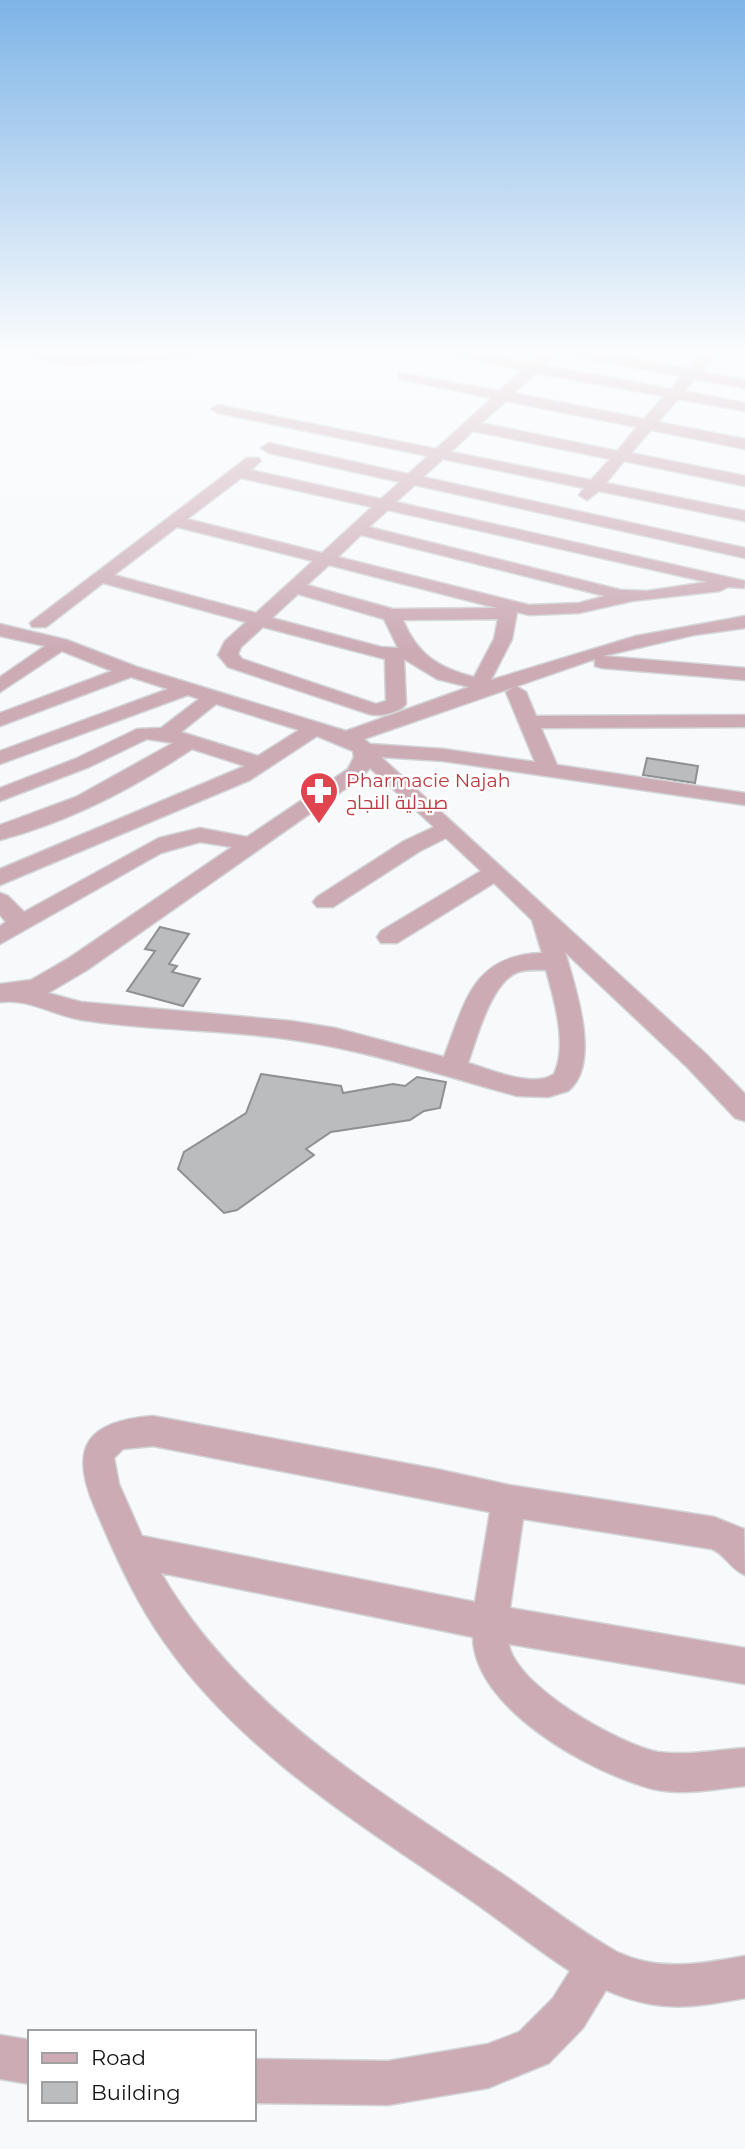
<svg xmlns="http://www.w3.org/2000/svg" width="745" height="2149" viewBox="0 0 745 2149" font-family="Montserrat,Cairo,sans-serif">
  <rect width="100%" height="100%" fill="#f7f9fb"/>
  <path fill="#babcbe" stroke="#8e9092" stroke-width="2" d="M647,758L698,766L695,783L643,775Z
    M160,927L189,934L169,964L177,966L172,972L200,979L183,1006L127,991L155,951L145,949Z
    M261,1074L341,1086L343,1093L393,1084L405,1086L417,1077L446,1082L440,1108L424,1111L410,1120L331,1132L306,1149L314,1155L237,1210L224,1213L178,1169L184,1152L246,1113Z"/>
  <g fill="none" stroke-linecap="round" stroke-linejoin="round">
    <defs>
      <path id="minor" d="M2,350C28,350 50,356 73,357C113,358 154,350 194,350L196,353L189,357L72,365Z
        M430,350H461L530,363L544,350H587L688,369L704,350H719L701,372L745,380V388L695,379L684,391L745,403V411L678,399L658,422L745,439V449L651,430L631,453L745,476V486L624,461L606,483L745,511V521L599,491L587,500L579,495L584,488L443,459L423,477L745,548V558L415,485L396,502L745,581L744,588L728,587L720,591L632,601L579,613L529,615L517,612L512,639L491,680L636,636L745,616V628L694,635L603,656L745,668V680L602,668L595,666V659L364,739L370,744L443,749L535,762L506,692L516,686L526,692L536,716L745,715V727L541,728L557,765L745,793V805L443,761L381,757L706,1054L745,1094V1121L735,1118L688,1068L565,952C575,986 602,1064 568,1091L548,1097L517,1096C444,1076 370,1051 294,1040C224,1029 152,1031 82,1020C53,1015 28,998 0,1002V984L31,980L69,958L232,847L200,842L161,853L0,944V926L6,922L0,915V893L8,896L24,912L159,838L200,828L247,837L348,769L354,757L353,751L317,736L250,780L0,885V869L245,766L192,749C134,788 68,822 0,840V825L76,797L173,743L147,739L89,767L0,801V788L75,759L137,729L161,728L199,699L188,695L0,764V751L168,689L131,677L0,726V713L112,671L62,651L0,692V677L45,646L0,636V624L67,640L137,667L346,731L469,687L437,679L404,659L406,704C399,713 380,717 369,714L228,667L218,655L225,641L246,622L103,583L46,627H32L30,623L247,458H259L261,461L251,470L381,499L400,482L269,453L261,448L269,443L408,474L428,456L218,413L211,409L218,405L436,449L492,398L399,379V373L499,391L522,370ZM558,352L563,354L682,376L671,389L543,365ZM536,373L664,396L644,419L513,393ZM506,401L637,427L617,451L481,423ZM473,431L610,459L591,480L451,452ZM241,478L372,507L322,553L187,519ZM388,510L707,582L647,591L621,590L369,527ZM177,527L313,561L256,613L114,575ZM361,535L605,596L579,603L529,605L338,557ZM329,565L497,608L393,609L307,585ZM298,594L384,619L398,648L381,647L272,618ZM498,619L494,639L474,677C438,668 417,654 403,620ZM263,627L385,659L386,701L376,704L242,659L238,654L241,647ZM216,704L299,730L258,756L181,732ZM370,768L434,827L404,841L317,897L313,902L317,907H333L420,851L446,838L481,871L381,931L377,937L381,943H397L494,883L532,920L542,953C473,955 465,1002 444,1057L335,1028L291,1021L81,1002L48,993L87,970L362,777ZM546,970C554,999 568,1045 554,1074C533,1089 490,1069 468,1063C477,1038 491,982 518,972C527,969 537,970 546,970Z
        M726,350H745V357L728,353Z
        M153,1416L436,1469L509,1485L714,1517L744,1529L745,1575C730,1569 726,1555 712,1549L523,1519L510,1608L745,1648V1684L509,1644C514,1685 620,1745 658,1752C687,1756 717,1750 745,1748V1786C715,1789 683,1796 653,1789C591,1773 474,1709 473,1637L161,1573C237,1704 370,1786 493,1868C535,1895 573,1927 617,1952C660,1972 700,1964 745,1956V1998C690,2008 659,2013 606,1990L583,2028L549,2063L488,2088L388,2105L254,2103V2059L388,2061L488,2044L519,2032L553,1998L570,1971C533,1947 499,1919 462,1894C356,1822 240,1750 165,1643C135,1601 115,1555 95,1508C68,1446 88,1421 153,1416ZM153,1446L490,1512L475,1602L142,1536L119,1484L114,1458L123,1449Z
        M0,2035L30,2040V2084L0,2079Z"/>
    </defs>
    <use href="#minor" stroke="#d2d4d6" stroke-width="3"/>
    <use href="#minor" fill="#ccabb5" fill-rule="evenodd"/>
  </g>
  <linearGradient id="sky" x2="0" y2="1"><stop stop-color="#7eb4e7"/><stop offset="0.54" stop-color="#fbfcfd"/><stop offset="1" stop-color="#fbfcfd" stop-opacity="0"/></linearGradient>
  <rect width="745" height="651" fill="url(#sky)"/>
  <defs>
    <symbol id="pharmacy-pin" viewBox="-11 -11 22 30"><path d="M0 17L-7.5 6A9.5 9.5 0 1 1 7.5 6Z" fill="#e0444e" stroke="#fff"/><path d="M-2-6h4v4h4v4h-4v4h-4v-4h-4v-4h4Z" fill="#fff"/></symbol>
  </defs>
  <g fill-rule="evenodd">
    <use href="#pharmacy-pin" x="297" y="769" width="44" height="60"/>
  </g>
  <g text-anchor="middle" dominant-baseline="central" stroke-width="5" stroke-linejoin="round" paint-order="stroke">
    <g font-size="19" fill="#be3a42" stroke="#fff" text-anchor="start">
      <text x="346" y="780">Pharmacie Najah<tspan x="346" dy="22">صيدلية النجاح</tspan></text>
    </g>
  </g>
  <rect x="28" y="2030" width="228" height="91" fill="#ffffff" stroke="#a0a0a0" stroke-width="2"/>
  <rect x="42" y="2053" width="35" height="10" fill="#ccabb5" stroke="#a0a0a0" stroke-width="2"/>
  <text x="91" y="2065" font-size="21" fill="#111212">Road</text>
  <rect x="42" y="2082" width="35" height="21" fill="#babcbe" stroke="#a0a0a0" stroke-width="2"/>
  <text x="91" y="2100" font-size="21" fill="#111212">Building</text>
</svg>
